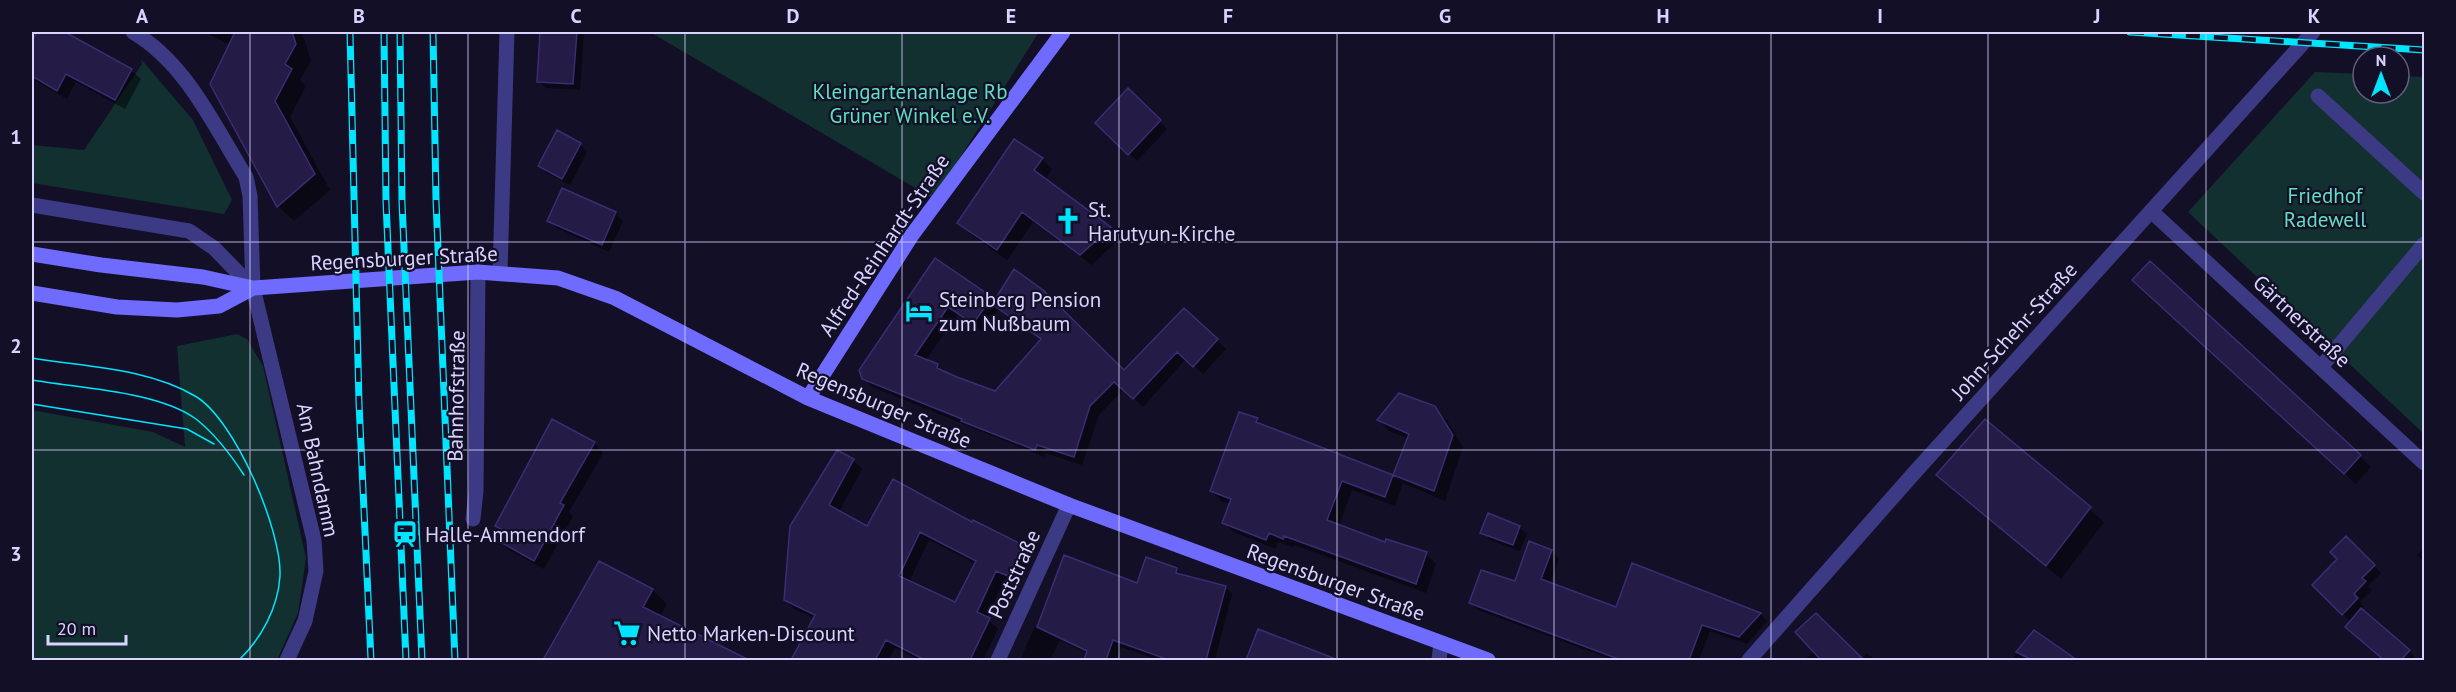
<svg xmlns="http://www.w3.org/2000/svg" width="2456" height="692" viewBox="0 0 2456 692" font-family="'PT Sans',sans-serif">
  <rect width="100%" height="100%" fill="#130f26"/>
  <path fill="#12302f" d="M650,32H1039L934,199Z
    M141,59L193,120L232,200L224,214L32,183V145L84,150L142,64Z
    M2315,72L2363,74V93H2399V76L2424,77V434L2188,212Z
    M237,334L247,339L263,366L306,558L298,613L277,660H32V410L153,432L185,447L177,346Z"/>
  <path fill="#0007" fill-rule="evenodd" d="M39,32H62L131,70L141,79L125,109L76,82L67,99L32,79V44Z
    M205,32H302L311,61L300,80L306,86L290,117L330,190L294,221L278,206L230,45Z
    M541,32H584L580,90L546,88L538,81Z
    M1128,91L1167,129L1137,161L1097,123Z
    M580,144L587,152L570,185L547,173L540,166Z
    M1042,159L1052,169L1045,180L1110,228L1120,238L1092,265L1033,222L1007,260L969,233L959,223Z
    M615,213L623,221L609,252L557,228L549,221Z
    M935,260L995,303L1125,372L1184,310L1226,349L1203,374L1186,359L1143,407L1124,389L1099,415L1082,465L1046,453L1044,457L873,387L864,378ZM999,308L1042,340L996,393L945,373L937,366L925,361L958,314L982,332Z
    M2150,263L2371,467L2356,484L2145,291Z
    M1434,408L1446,419L1463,447L1445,501L1403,483L1395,506L1352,490L1339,526L1386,544L1426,554L1436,564L1426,593L1294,545L1293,547L1278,542L1276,549L1234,532L1224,523L1231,504L1221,501L1211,491L1257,419L1265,427L1393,477L1409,439L1389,431L1379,420Z
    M1985,421L2104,522L2061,579L1938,475Z
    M594,443L603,453L569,512L573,516L544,569L507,549L497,539L502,531L497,526Z
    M853,460L862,469L839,512L867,528L972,525L1022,546L1031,555L1017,584L1005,578L987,619L998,629L983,660H919L895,648L888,660H820L809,655L815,618L794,609L785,599L792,526ZM929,540L976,564L955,604L909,582Z
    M1519,527L1527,534L1520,551L1490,540L1482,532Z
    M2346,538L2381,573L2368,586L2372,590L2360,602L2364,607L2361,610L2409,651L2416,658L2414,660H2385L2354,634L2351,622L2314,585L2339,559Z
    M1530,543L1552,551L1559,559L1550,584L1617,609L1633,565L1760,614L1767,621L1747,644L1710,631L1699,660H1613L1478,610L1470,603L1516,583Z
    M2424,548V562L2417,555Z
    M1065,557L1137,585L1177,570L1183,576L1225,587L1232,594L1215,660H1159L1121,647L1116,660H1085L1088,654L1060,640L1050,660H1020L1035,626L1038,628Z
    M600,563L653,590L667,604L660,617L745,660H545Z
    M1816,615L1861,660L1867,653L1875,660H1804L1815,651Z
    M1259,631L1337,660H1248Z
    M2034,632L2065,654L2071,660H2016L2013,657Z"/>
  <path fill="#241b47" stroke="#3b2d73" stroke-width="1.5" fill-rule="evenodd" d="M37,32H65L132,69L115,100L66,74L57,91L32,76V41Z
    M235,32H292L296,44L285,64L292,69L275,101L315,174L277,207L210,84Z
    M540,32H577L573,84L537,82Z
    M1128,88L1161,120L1128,155L1095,123Z
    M557,130L581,143L562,179L538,166Z
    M1014,139L1043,158L1034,170L1111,227L1080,255L1022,212L997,250L957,223Z
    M562,188L616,212L602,245L547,221Z
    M935,258L992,297L973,324L948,307L915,355L938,364L937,368L957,377L995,391L1041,339L992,304L1014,269L1043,290L1124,370L1184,308L1218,339L1193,367L1177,352L1133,399L1114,382L1090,406L1074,457L1037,445L1035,450L961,421L962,419L862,379L859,370Z
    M2150,261L2361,455L2344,474L2132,280Z
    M1399,393L1435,406L1453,435L1434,491L1393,475L1409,434L1377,420Z
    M1239,412L1258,418L1256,422L1393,475L1385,497L1342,481L1327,520L1385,542L1386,539L1427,552L1416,584L1284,536L1283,539L1269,533L1266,540L1222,523L1231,499L1210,491Z
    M552,419L595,442L560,503L564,505L534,561L495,539L501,529L495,526Z
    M1985,419L2091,507L2046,566L1936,475Z
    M837,450L854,459L829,505L867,526L893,479L972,522L973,520L1023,545L1008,576L996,571L977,612L990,618L970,660H925L886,640L875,660H791L815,615L784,600L790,526ZM920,532L976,561L955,602L899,576Z
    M1488,513L1520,526L1513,545L1480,533Z
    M2346,536L2375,565L2362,578L2366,581L2354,594L2358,598L2342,615L2312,585L2337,559L2330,552Z
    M1529,541L1552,550L1541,579L1616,607L1632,563L1761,613L1739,637L1702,625L1689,660H1621L1469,603L1481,570L1515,581Z
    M1064,555L1137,583L1146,557L1177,568L1176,573L1226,586L1206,660H1169L1113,640L1106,660H1084L1087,651L1037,627Z
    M599,561L653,589L643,607L749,660H543Z
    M2361,608L2410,650L2401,660H2384L2345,627Z
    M1816,613L1864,660H1821L1795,632Z
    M1258,629L1336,659L1335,660H1246Z
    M2034,630L2077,660H2032L2016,652Z"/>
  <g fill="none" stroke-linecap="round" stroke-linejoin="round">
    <path stroke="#3d3a85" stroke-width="15" d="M2318,96L2424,193
      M32,205L189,231L214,248L253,288
      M2321,367L2424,244"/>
    <path stroke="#3d3a85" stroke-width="15" d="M133,32C187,64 214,126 246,177L250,196L253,288L314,540L316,571L305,621L287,660
      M2151,211L2424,463
      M500,273L507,32
      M473,519L476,491L478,272
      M998,660L1069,505
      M1439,660L1441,643
      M1749,660L1915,472L2313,32"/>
    <path stroke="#6f6bff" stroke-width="15" d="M32,254L101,265L203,277L253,288L478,272L558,278L615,298L808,398L1069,505L1488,660
      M32,293L117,307L177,310L219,306L253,288
      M808,398L912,235L1063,32"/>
    <path stroke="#00e5ff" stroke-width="1.5" d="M32,358C86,367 147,368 195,396C235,419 282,531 280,576C278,608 261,639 239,660
      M32,380C78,388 158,391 196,419C215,434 231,455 244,475
      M32,404L187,429L214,444
      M32,656L35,660"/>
    <defs>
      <path id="rail" d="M350,32L359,403L371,660
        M384,32L386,202L406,660
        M400,32L402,202L422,660
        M433,32L436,200L455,660
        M2130,32L2424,50"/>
    </defs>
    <use href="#rail" stroke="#00e5ff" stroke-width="7"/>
    <use href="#rail" stroke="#130f26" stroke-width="4.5" stroke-dasharray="14" stroke-linecap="butt"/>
  </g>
  <path fill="none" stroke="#d9d4ff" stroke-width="1.5" stroke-opacity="0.55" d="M250,32V660M468,32V660M685,32V660M902,32V660M1119,32V660M1337,32V660M1554,32V660M1771,32V660M1988,32V660M2206,32V660M32,242H2424M32,450H2424"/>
  <defs>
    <symbol id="church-bare" viewBox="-9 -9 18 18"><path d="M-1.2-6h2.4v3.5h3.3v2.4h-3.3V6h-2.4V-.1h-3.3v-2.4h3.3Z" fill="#00e5ff" stroke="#130f26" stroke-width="2.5" paint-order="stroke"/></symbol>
    <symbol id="hotel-bare" viewBox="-9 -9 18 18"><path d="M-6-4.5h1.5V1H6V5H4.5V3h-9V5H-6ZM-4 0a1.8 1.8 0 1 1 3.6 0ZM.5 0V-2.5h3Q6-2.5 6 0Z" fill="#00e5ff" stroke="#130f26" stroke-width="2.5" paint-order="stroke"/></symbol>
    <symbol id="station-bare" viewBox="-9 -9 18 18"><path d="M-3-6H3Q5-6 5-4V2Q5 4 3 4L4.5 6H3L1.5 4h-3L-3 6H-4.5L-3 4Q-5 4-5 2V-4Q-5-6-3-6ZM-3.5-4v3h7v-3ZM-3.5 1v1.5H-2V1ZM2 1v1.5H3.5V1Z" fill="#00e5ff" stroke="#130f26" stroke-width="2.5" paint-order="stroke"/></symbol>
    <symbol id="supermarket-bare" viewBox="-9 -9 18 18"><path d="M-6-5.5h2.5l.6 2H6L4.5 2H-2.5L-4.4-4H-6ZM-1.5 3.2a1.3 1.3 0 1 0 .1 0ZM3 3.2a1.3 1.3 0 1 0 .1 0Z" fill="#00e5ff" stroke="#130f26" stroke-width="2.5" paint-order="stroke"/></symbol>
  </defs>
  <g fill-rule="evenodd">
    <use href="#church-bare" x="1049" y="202" width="38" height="38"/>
    <use href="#hotel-bare" x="900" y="292" width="38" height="38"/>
    <use href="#station-bare" x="386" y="515" width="38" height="38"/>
    <use href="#supermarket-bare" x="608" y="614" width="38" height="38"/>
  </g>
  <g text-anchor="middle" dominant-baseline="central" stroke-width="4.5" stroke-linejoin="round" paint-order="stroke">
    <g font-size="21" fill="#5fe0c0" stroke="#130f26">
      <text x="910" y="91">Kleingartenanlage Rb<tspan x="910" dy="24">Grüner Winkel e.V.</tspan></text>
      <text x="2325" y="195">Friedhof<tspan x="2325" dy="24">Radewell</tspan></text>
    </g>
    <g font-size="21" fill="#d9d4ff" stroke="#130f26" text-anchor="start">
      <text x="1088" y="209">St.<tspan x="1088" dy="24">Harutyun-Kirche</tspan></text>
      <text x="939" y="299">Steinberg Pension<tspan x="939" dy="24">zum Nußbaum</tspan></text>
      <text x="425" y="534">Halle-Ammendorf</text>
      <text x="647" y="633">Netto Marken-Discount</text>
    </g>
    <g font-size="21" fill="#d9d4ff" stroke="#130f26">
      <text transform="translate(884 245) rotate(-56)">Alfred-Reinhardt-Straße</text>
      <text transform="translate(404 258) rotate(-3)">Regensburger Straße</text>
      <text transform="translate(2302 321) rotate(43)">Gärtnerstraße</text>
      <text transform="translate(2014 331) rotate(-48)">John-Schehr-Straße</text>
      <text transform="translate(456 396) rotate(-89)">Bahnhofstraße</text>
      <text transform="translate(884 405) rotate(23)">Regensburger Straße</text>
      <text transform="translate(318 470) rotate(78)">Am Bahndamm</text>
      <text transform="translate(1014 574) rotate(-65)">Poststraße</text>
      <text transform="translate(1336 582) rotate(20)">Regensburger Straße</text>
    </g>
  </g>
  <rect width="2456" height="692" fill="none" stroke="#130f26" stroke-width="66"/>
  <g transform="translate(2381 75)"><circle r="28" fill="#130f26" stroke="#625e7d" stroke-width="1.5"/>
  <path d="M0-4.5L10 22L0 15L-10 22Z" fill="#00e5ff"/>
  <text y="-9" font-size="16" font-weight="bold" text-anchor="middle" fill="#d9d4ff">N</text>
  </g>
  <path d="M48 635v9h78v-9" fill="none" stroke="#d9d4ff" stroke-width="3"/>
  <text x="57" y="635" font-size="18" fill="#d9d4ff" stroke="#130f26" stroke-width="4.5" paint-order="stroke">20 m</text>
  <rect x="33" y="33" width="2390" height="626" fill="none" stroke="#d9d4ff" stroke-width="2"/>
  <g font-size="20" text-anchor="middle" font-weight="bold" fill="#d9d4ff">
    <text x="142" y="23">A</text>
    <text x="359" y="23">B</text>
    <text x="576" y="23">C</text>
    <text x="793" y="23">D</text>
    <text x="1011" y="23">E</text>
    <text x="1228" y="23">F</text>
    <text x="1445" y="23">G</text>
    <text x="1663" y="23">H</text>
    <text x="1880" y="23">I</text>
    <text x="2097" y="23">J</text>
    <text x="2314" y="23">K</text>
    <text x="16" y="144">1</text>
    <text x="16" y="353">2</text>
    <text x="16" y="561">3</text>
  </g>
</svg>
